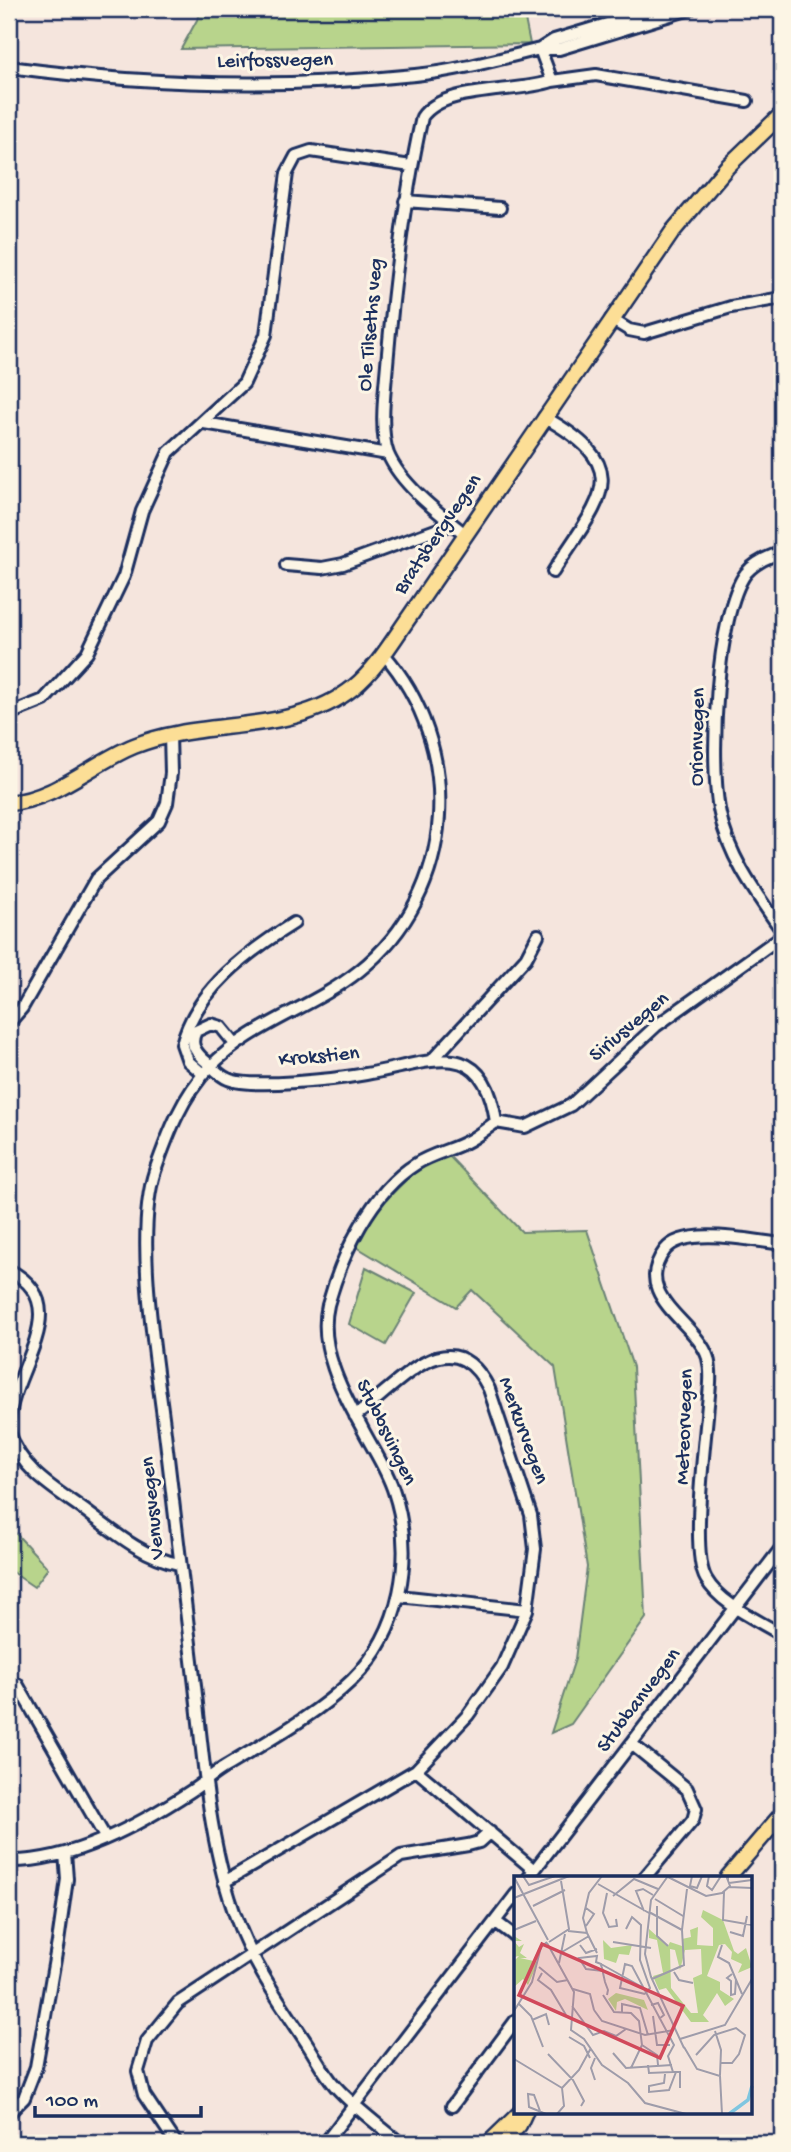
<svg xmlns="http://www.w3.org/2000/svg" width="791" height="2152" viewBox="0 0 791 2152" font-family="'Gochi Hand',sans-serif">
  <rect width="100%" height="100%" fill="#f5e5dd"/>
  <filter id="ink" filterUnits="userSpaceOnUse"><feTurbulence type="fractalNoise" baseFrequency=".0143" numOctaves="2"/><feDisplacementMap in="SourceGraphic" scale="14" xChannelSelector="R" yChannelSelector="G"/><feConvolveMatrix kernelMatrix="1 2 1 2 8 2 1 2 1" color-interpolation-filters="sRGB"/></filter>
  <g filter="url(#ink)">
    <path fill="#b8d48c" stroke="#6a8275" stroke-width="2" d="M203,9H523L530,44L181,49Z
      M449,1156L522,1232L587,1230L633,1367L646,1618L571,1724L551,1733L575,1659L587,1567L555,1367L472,1290L456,1307L355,1246L380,1206L417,1169Z
      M366,1267L416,1293L386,1345L349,1324Z
      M9,1526L48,1568L34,1587L9,1570Z"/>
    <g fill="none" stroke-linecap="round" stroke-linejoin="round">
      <defs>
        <path id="minor" d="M540,49L554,40L657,9
          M9,67C143,85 280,89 415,75C457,71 499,59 540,49H559L690,9
          M552,81L596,75L747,101
          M405,201L500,208
          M611,319L629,330L644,333L731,307L782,298
          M544,417C640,470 597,502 553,572
          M204,423L388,454
          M465,534C440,514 401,485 388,454C379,431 385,389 387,364C394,281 404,199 422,117C444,85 516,94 552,81L540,49
          M782,552C770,556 754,563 746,573C716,613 709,765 720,814C729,858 757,895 782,931
          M286,565L322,568L343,564L452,524
          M383,653C465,746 458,893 359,971C313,1008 251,1024 210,1067C182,1096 168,1134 155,1171C133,1237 158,1370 166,1441C175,1523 186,1604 195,1686C204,1764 209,1845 237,1920C253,1965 282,2005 308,2045C317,2059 325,2075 336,2087C355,2108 379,2125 400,2143
          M9,714L44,700L87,653L124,576L142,511L169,452L244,383L266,335L287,173L296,156L311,151L411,166
          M9,1023L22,1008L96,879L159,821L167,803L171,773L170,735
          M434,1058L526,958L538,935
          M203,1074L188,1061L182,1044C196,990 249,951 294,923
          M496,1122L525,1127L571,1105L656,1026L782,936
          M782,1244C754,1241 684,1225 665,1250C630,1296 697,1322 708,1358C713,1376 708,1398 707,1416C704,1449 691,1554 706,1579C721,1605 758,1620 782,1635
          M9,1270C83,1308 0,1380 10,1434C22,1472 57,1490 87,1512C115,1533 145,1558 179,1564
          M399,1596L527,1610
          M17,1684L105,1837
          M633,1745L687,1789L696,1809L693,1820L645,1877
          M416,1770L534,1870
          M9,1861C72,1862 139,1825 191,1791C202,1784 213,1774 225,1767C268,1741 316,1715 352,1680C401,1632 415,1556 394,1492C387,1469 372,1448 361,1426C342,1392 318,1346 328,1305C342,1254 371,1192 416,1164C433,1153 453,1150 470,1140C479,1135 487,1128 496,1122C484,1032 427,1064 366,1074C339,1079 250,1089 228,1079C219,1076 211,1065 203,1059C194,1050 190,1043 196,1031L211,1024L221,1027L235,1044
          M529,1877L782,1547
          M224,1882L416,1770L468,1715L502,1667L527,1610L535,1549L531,1515L489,1389C451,1313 396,1388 355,1416
          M496,1922L516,1937
          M452,2106L516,2020
          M9,2113L24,2098L36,2067L58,1942L67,1879L65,1853
          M176,2143L144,2095L138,2071L147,2041L178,2003L401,1856L468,1845L479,1842L490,1832
          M325,2143L516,1894"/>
        <path id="major" d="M9,803C56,799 92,763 134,746C204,717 292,737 354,687C377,668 393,640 410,616L673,231L727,167L782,114
          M728,1877L782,1814
          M489,2143L521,2112
          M503,2143L519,2125L525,2112"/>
      </defs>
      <use href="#minor" stroke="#1b2f5e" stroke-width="16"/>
      <use href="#major" stroke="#1b2f5e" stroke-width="19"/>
      <use href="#minor" stroke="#fcf5e5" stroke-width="10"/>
      <use href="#major" stroke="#fcde96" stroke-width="14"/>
    </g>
  </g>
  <g text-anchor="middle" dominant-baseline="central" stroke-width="6" stroke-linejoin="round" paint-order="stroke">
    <g font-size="21" fill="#1b2f5e" stroke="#fcf5e5">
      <text transform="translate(275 62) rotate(-1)">Leirfossvegen</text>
      <text transform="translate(372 325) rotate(-85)">Ole Tilseths veg</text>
      <text transform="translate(439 535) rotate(-56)">Bratsbergvegen</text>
      <text transform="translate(699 737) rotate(-89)">Orionvegen</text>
      <text transform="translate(630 1028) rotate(-40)">Siriusvegen</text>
      <text transform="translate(319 1058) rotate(-5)">Krokstien</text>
      <text transform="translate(686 1427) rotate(-88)">Meteorvegen</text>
      <text transform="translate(522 1431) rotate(70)">Merkurvegen</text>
      <text transform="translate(385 1433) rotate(64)">Stubbsvingen</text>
      <text transform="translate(154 1508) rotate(-96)">Venusvegen</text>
      <text transform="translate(640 1701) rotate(-53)">Stubbanvegen</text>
    </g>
  </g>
  <g transform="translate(514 1876)">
    <rect width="238" height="238" fill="#f5e5dd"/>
    <path d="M189,34L209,44L220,75L224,78L232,72L238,91L224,97L228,88L217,83L218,76L211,68L205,69L193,100L206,106V114L220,123L211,130L203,117L189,139L195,146H177L152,112L145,114L139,100L149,97L143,64L135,62V53L154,70L156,66L168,70V63L177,61L176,54L184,51L183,69L199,70V52L187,41ZM156,73L161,74L166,94L171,74L187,73L188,98L179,102L184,137H177L157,112ZM0,60L8,65H0L5,71L10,68L6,77L13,82H6L24,86L14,109L9,103L0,111V85L5,80L0,81ZM89,64L97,72L118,69L115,79L105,78L102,87L90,83ZM102,117L130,124L134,134L111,123L103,126L102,135L94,123Z" fill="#b8d48c" fill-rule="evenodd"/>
    <path fill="none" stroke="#7fc6e0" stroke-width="3.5" d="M215,238L234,224L238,210"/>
    <path fill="none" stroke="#9e9caa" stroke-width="2" d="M9,0L15,9L41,0M154,0L137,24L131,78L137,101L170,172M178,0L176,10L183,12L188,0M195,0L193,10L198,14L207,0M0,1L34,64M154,1L192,20L208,17L216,10L213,2L214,1V5M215,7L238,4M84,8L135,37M215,11L238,12M210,16L209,44L238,49M93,17L89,37L95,51L103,50L102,43M99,20L120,3L144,13M0,22L55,0M141,23L169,40M19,30L51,14M143,30V60L154,70M130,35L122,15L129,13L139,19M135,36L168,54M72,50L80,38L72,32M112,53L118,41L127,49L126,84L136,112L131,118M0,54L22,45M54,55L73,57L83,77M216,56L229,60L233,40M73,57L69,42L75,17L88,0M35,66L55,53L47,5M99,66L137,72M33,67L60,116L57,154L70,163L88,189L114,207L131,227L172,238M66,69L72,77L83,73M208,69L204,81L215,87L228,118M48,76L75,60M45,87L51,58M87,88L128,111M25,91L43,106L54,104M89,95L72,93L65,82L83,80L82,86L87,88V89L89,95V97L91,106L94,114L93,119M160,96L165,104L179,107M28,97L24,104L37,114L52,139M218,98L213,102L217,105V119L221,118L222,103M138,103L170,89L168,54L173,13M59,113L76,118L80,134M131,118L106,112L111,88L118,90L160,169L154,180L159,196H166V212M89,119L100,136L117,137L125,145L128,169L117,192M5,128L17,140L29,171M137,129L144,127L150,139L145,143M58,130L79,159L90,155L102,160L112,153M80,134L88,145L131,159L160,154M0,135L18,106L27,71L33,66M108,136V128L126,132L134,159M139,140L143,169H156M18,144L32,138L35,149M201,155L207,174L206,199M55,161L70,170L76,182M166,163L211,149L238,103M128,169L143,179L144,189M170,171L183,193L206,200L208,238M99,177L112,192L158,189M34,178L59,204L70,225L67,230M182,179L200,159L222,152L231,159L225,178L218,187H207M81,182L77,192L81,204M0,183L48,212M134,189L135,197L159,196M151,198L150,207L135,210V216L155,214L162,196M48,212L65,194L77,172M26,235L20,219L14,218L15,231L32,238M43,238L50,230L48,212"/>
    <path fill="#d1495b" fill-opacity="0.15" stroke="#d1495b" stroke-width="3.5" d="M28,68L169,130L146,182L5,119Z"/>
    <rect width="238" height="238" fill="none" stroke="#1b2f5e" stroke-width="3.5"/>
  </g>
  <rect width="791" height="2152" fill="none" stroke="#fcf5e5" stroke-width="35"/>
  <rect x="18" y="18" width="756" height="2117" fill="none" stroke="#1b2f5e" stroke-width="2.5" filter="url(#ink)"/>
  <path d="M35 2106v10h166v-10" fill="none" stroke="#1b2f5e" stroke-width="3.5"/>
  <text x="46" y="2106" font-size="21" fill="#1b2f5e" stroke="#fcf5e5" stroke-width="5" paint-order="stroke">100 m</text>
</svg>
